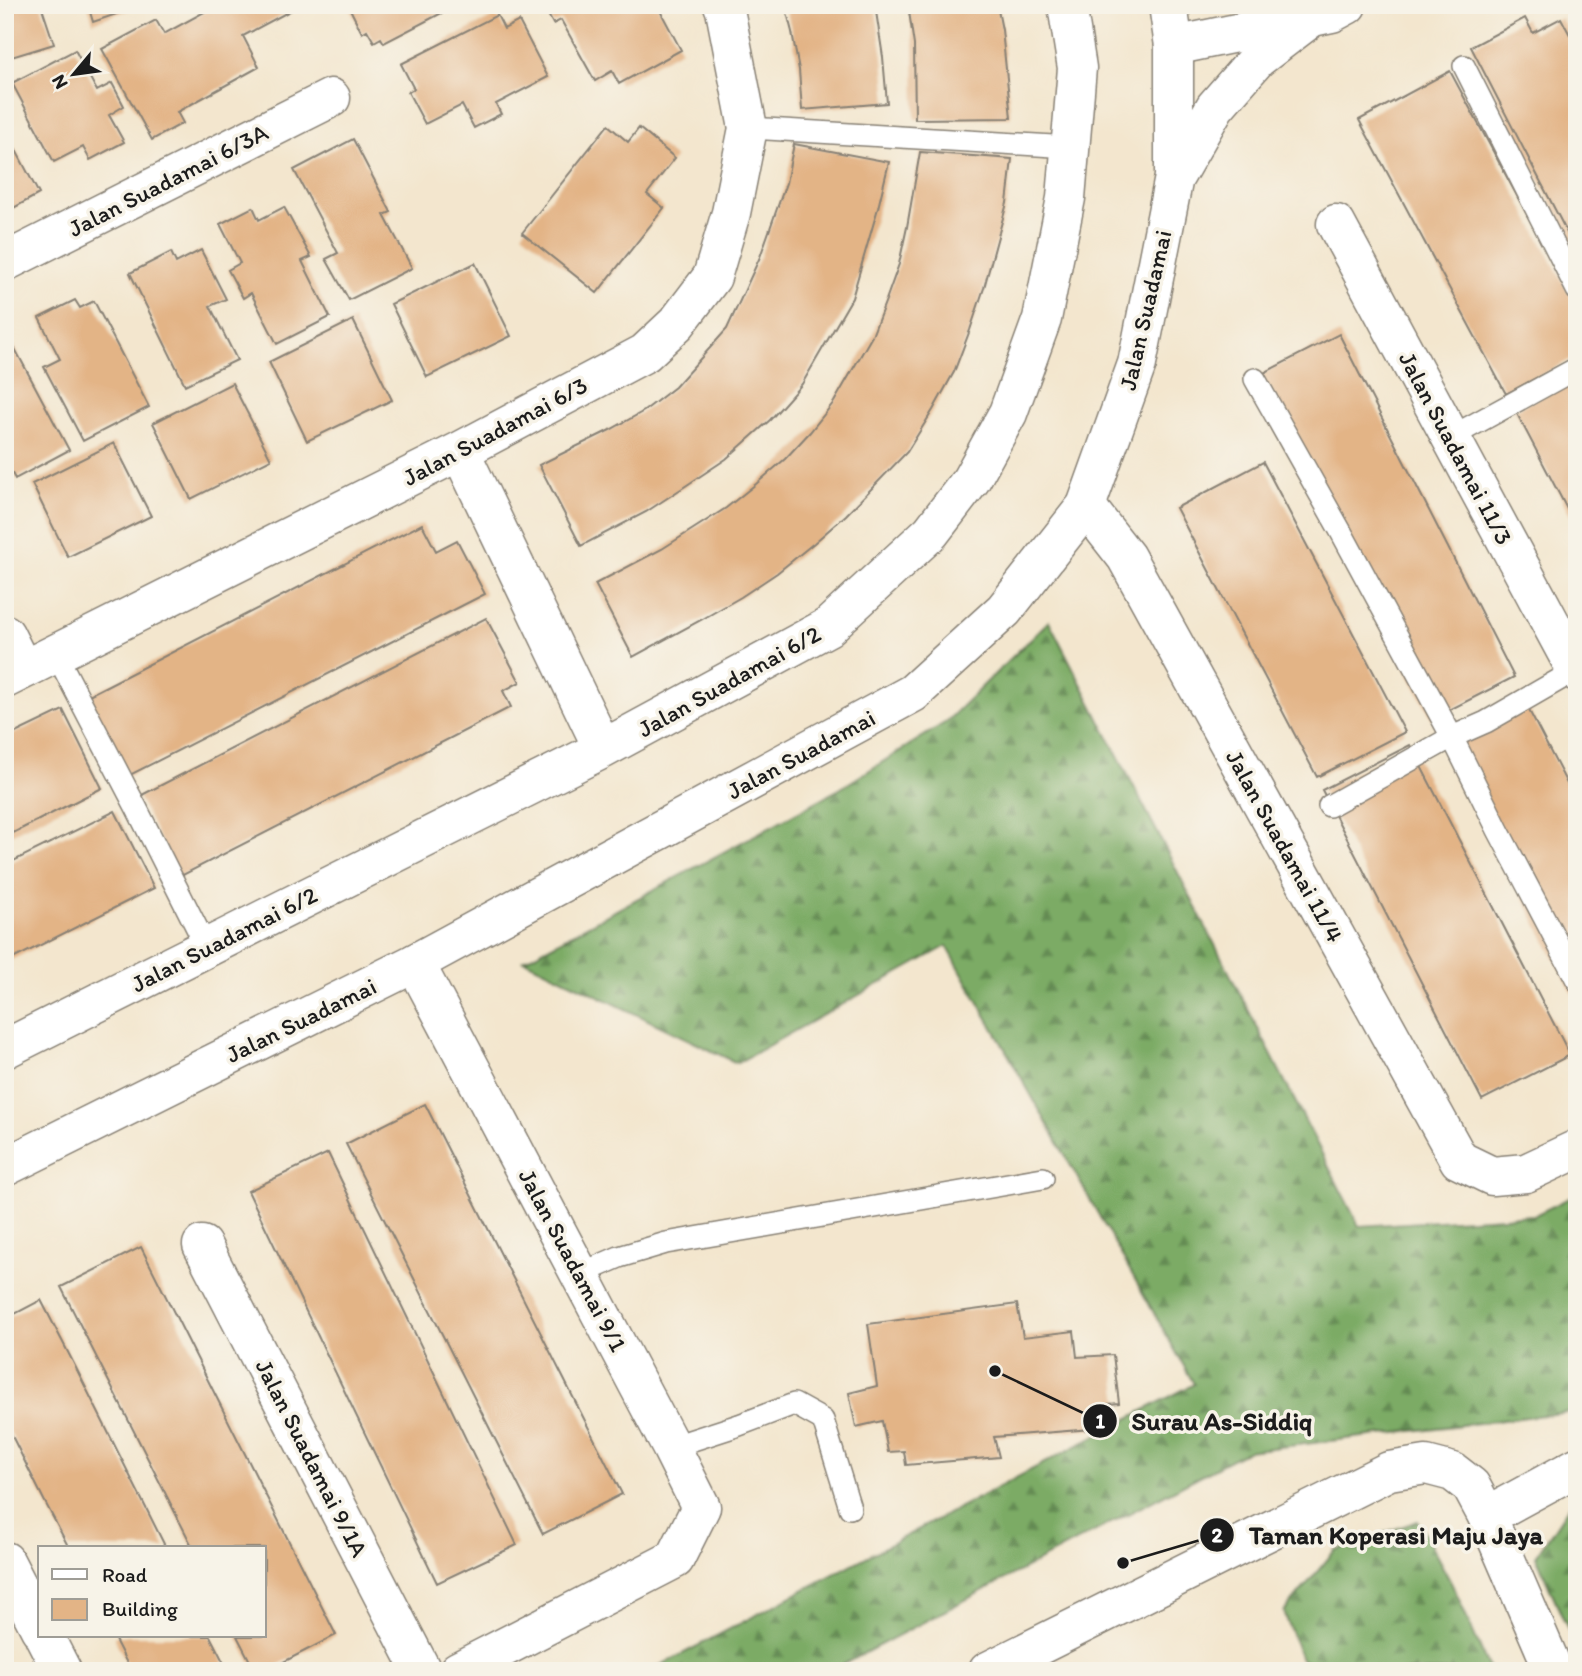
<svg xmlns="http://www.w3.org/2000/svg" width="1582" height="1676" viewBox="0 0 1582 1676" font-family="Itim,sans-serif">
  <defs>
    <pattern id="forest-firs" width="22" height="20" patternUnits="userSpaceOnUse" patternTransform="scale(1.75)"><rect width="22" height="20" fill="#7bab65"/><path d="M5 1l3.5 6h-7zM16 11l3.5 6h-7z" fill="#648a52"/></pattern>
  </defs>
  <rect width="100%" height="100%" fill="#f7f3e8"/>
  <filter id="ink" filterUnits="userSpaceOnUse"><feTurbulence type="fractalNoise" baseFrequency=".0143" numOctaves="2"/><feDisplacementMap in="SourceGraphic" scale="14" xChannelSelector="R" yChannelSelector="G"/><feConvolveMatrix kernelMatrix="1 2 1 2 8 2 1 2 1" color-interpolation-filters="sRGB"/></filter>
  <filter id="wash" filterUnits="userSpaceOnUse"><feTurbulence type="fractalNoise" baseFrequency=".00686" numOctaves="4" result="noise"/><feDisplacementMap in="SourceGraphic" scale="28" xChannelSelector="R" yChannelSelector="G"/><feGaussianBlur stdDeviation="1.57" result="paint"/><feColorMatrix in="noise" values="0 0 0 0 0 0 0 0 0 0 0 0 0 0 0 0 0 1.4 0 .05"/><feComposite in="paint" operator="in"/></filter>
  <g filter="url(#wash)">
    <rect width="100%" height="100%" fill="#f3e6ce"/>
    <path fill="url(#forest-firs)" stroke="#4c6440" stroke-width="2" d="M1049,621L1359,1226L1535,1215L1577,1194V1411L1247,1451L831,1671H650L1194,1384L947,946L737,1063L524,960L838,790L946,722Z
      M1577,1494V1650L1536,1556Z
      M1418,1521L1455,1590L1490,1671H1317L1301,1659L1284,1612L1335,1550Z"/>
    <g id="blocks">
      <path fill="#e3b486" d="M5,5H41L54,44L5,59Z
        M88,5H140V6L93,22Z
        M217,5H301L243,36L259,67L177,112L183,123L152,140L102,49L156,20L164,34Z
        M348,5H457L384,43L381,38L374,42L367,30L362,33Z
        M543,5H657L681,50L619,84L612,71L595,81L561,20L553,24Z
        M785,5H875L883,57L887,103L802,110L799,70L792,32Z
        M908,5H997L1002,30L1011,118L915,119L914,45Z
        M497,15L504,29L519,21L548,77L496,104L501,114L474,128L462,105L425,124L408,92L414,89L401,64Z
        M1525,18L1533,33L1561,18L1577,48V252L1471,47Z
        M75,50L97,91L112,83L124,106L109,115L124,142L90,160L83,147L54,162L12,83Z
        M1450,71L1577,308V356L1506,394L1359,120Z
        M608,125L628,142L639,128L675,158L647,194L664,208L597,293L522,233Z
        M8,135L39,194L8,211L5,207V136Z
        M353,139L391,212L384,215L412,268L349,300L326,259L338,253L294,170Z
        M794,144L889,162L878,208L852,298L802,384L770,420L726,459L684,487L646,512L581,546L539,465L610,430L644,411L675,387L727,329L760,257L786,183Z
        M920,152L1012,159L1007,203L984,288L970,330L954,372L933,410L907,452L846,515L814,543L777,573L741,597L701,620L633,657L595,584L662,549L726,508L756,484L785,459L810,432L834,402L872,336L886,300L899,264L907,227Z
        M253,207L259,220L284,207L311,257L302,261L330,317L277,344L251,293L243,298L228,270L240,263L220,224Z
        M201,250L226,299L210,306L237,360L185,385L130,273L171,252L176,263Z
        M475,263L511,336L427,377L391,304Z
        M75,300L80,308L94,301L149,407L83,441L44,367L60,359L39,318Z
        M353,320L392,400L307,441L269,362Z
        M1339,334L1514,677L1432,719L1256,377Z
        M13,345L69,450L15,479L5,460V349Z
        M1577,378V528L1515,410Z
        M232,383L271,459L191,499L153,423Z
        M114,443L151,516L68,557L32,484Z
        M1263,462L1405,732L1317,777L1176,508Z
        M422,524L436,551L457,540L485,594L128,776L87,696Z
        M486,618L520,682L503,691L511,707L179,877L138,797Z
        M1521,695L1577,803V1002L1440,736Z
        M63,710L102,788L5,837V738Z
        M1410,745L1570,1055L1482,1100L1322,790Z
        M115,811L154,888L5,963V865Z
        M425,1104L622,1494L543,1534L346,1144Z
        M328,1153L517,1545L437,1583L248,1191Z
        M141,1247L336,1635L266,1671H255L237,1636H264V1548H193L61,1287Z
        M41,1300L74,1364L166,1548H69L44,1500L5,1422V1319Z
        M1017,1304L1023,1337L1074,1331L1077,1357L1113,1355L1119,1403L1098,1405L1104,1428L994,1437L999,1457L906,1465L904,1451L888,1452L882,1421L856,1427L849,1393L877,1386L868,1324Z
        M113,1636H210L228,1671H131Z"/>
    </g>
  </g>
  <g filter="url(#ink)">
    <use href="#blocks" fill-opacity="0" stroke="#888175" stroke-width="2"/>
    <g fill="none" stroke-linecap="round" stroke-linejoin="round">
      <defs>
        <path id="service" d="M1464,66L1577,290
          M748,128L1070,147
          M1255,379L1340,530L1452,737L1498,830L1577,980
          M1451,437L1577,368
          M56,654L136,807L207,948
          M1329,806L1452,737L1486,722L1576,670
          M580,1274L619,1257L666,1243L1043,1178
          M671,1447L739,1425L794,1404L823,1420L850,1508"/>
        <path id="minor" d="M1174,46L1332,13L1347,5
          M1336,224L1577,672
          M5,262L331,98
          M460,451L603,749
          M1086,506L1126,557L1459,1160L1492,1176L1526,1173L1577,1149
          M5,634L23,670
          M5,679L460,451L645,353L677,323L712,277L731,213L748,128L725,10L723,5
          M415,963L671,1447L701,1507L675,1559L458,1671
          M5,1049L603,749L828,627L931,532L971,480L1008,413L1042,319L1066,198L1077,68L1067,5
          M202,1245L422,1671
          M1487,1516L1577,1467
          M5,1561L40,1629
          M44,1636L62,1671"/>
        <path id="tertiary" d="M1176,175L1215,107L1257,59L1312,17
          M5,1167L415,963L913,693L1004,610L1086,506L1137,364L1174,177V46L1168,5
          M988,1671L1389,1471L1426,1465L1453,1472L1471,1486L1487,1516L1554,1671"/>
      </defs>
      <use href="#service" stroke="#888175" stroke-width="24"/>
      <use href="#minor" stroke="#888175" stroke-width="41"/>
      <use href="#tertiary" stroke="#888175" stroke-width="41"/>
      <use href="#service" stroke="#fff" stroke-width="21"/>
      <use href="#minor" stroke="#fff" stroke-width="38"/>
      <use href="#tertiary" stroke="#fff" stroke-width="38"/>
    </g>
  </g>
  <g text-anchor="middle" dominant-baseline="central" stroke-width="7" stroke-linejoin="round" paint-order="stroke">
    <g font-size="24" fill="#1c1c1c" stroke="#f7f3e8">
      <text transform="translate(168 180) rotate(-27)">Jalan Suadamai 6/3A</text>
      <text transform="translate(1145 310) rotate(-77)">Jalan Suadamai</text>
      <text transform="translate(495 431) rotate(-28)">Jalan Suadamai 6/3</text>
      <text transform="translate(1456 448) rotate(62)">Jalan Suadamai 11/3</text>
      <text transform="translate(729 681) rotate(-29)">Jalan Suadamai 6/2</text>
      <text transform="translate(801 754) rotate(-28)">Jalan Suadamai</text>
      <text transform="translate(1285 846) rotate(61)">Jalan Suadamai 11/4</text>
      <text transform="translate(224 939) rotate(-27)">Jalan Suadamai 6/2</text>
      <text transform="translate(301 1020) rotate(-26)">Jalan Suadamai</text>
      <text transform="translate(573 1260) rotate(62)">Jalan Suadamai 9/1</text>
      <text transform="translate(312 1458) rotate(63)">Jalan Suadamai 9/1A</text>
    </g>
  </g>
  <path fill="none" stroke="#1c1c1c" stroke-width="2.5" d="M995 1371L1100 1421M1123 1563L1217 1535"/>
  <g fill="#1c1c1c" stroke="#f7f3e8" stroke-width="2.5">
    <circle cx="995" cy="1371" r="7"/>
    <circle cx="1123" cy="1563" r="7"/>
    <circle cx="1100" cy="1421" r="18"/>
    <circle cx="1217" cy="1535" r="18"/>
  </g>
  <g font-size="21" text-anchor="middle" font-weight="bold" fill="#fff">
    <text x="1100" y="1428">1</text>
    <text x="1217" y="1542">2</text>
  </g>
  <g font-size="26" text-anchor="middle" font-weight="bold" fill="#1c1c1c" stroke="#f7f3e8" stroke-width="7" stroke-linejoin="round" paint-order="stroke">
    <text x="1222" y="1430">Surau As-Siddiq</text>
    <text x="1396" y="1544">Taman Koperasi Maju Jaya</text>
  </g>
  <rect width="1582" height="1676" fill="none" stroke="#f7f3e8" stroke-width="28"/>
  <rect x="38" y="1546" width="228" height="91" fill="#f7f3e8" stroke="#9f9d96" stroke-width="2"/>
  <rect x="52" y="1569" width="35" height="10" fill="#ffffff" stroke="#9f9d96" stroke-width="2"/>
  <text x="102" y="1582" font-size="21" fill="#1c1c1c">Road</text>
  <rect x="52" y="1599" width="35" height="21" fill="#e3b486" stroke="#9f9d96" stroke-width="2"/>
  <text x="102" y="1616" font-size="21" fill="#1c1c1c">Building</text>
  <g transform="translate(74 74) rotate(241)" stroke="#f7f3e8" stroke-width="5" paint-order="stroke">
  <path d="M0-5L12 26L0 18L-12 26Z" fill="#1c1c1c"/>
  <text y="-10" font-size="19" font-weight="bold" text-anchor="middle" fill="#1c1c1c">N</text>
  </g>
</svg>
